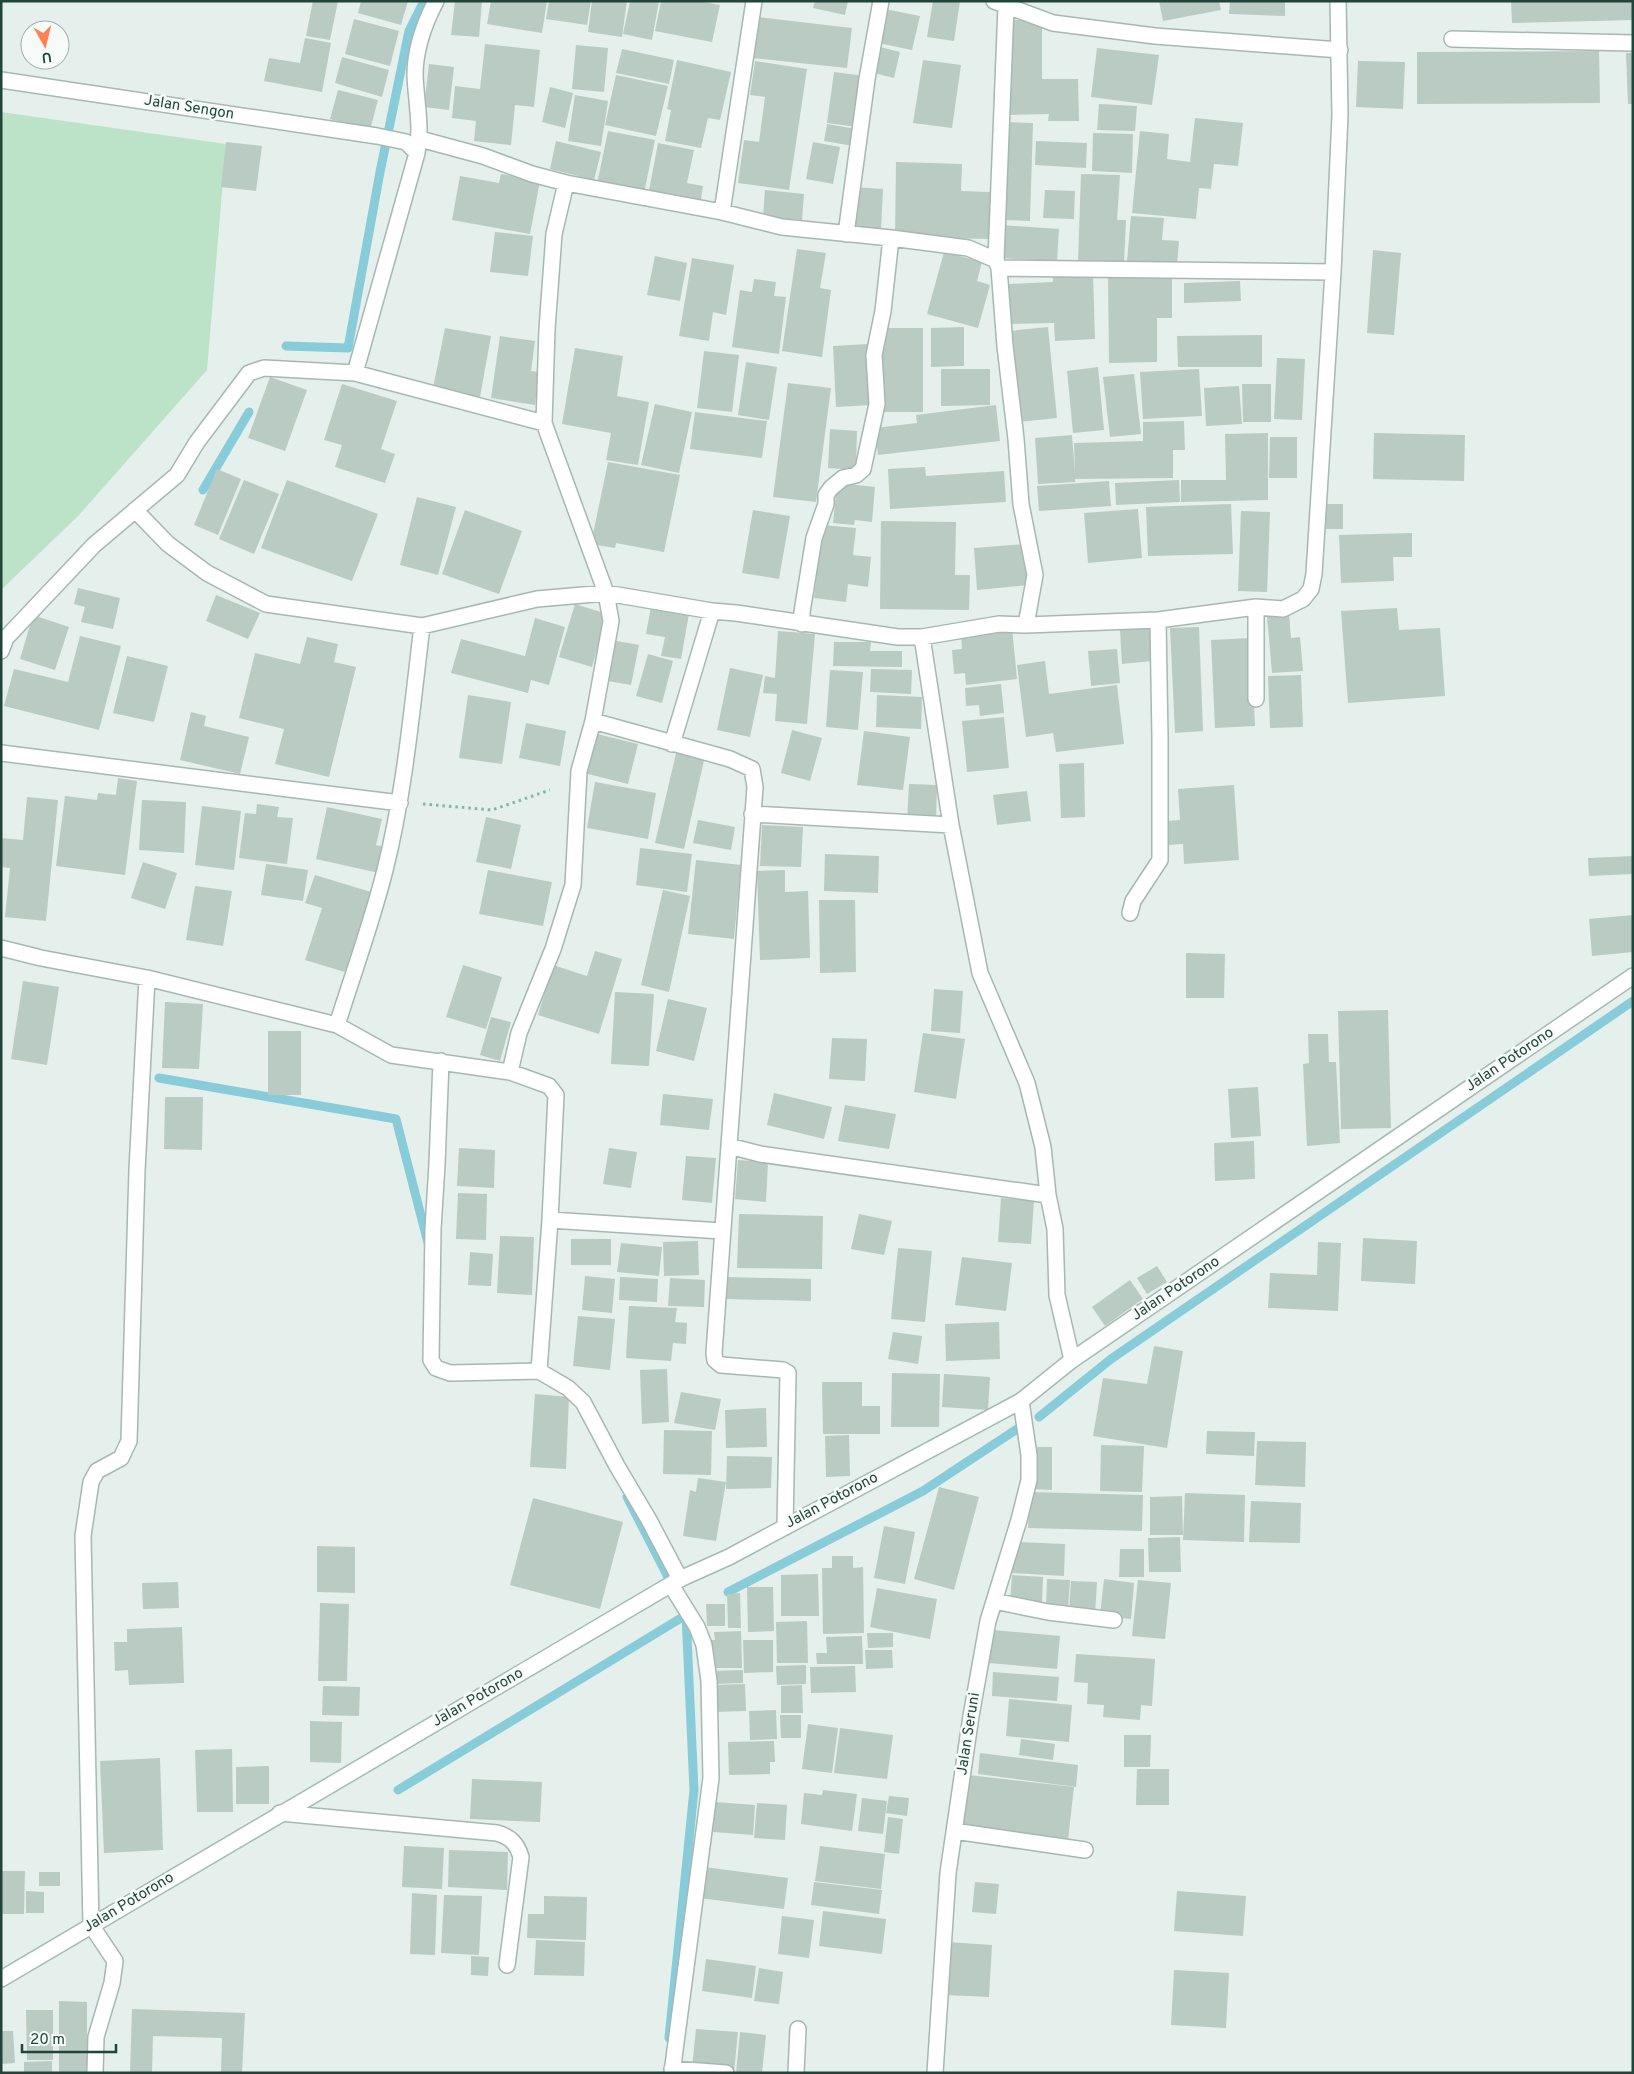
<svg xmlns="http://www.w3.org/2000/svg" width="1634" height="2074" viewBox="0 0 1634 2074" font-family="Overpass,sans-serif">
  <rect width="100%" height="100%" fill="#e5efeb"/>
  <path fill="#bce2c7" d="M1,112L226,144L207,370L79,515L1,590Z"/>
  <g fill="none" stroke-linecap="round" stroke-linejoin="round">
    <path stroke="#88cbd9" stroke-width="9" d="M286,346L348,348L380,172L409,31L424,1
      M203,490L249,412
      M159,1078L396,1119L428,1243
      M1039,1417L1111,1359L1633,1001
      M627,1497L668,1577
      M728,1592L923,1491L1017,1429
      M398,1790L686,1615L694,1790L669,2038"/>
  </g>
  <path fill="#bacbc4" d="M313,1H338L330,40L306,36Z
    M361,1H408L401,25L358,13Z
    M455,1H482L479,37L451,35Z
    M491,1H547L542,33L487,24Z
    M549,1H591L587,25L546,19Z
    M592,1H627L622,37L588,32Z
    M630,1H659L652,40L623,34Z
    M661,1H699L720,5L712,42L655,31Z
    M815,1H848L845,15L813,8Z
    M933,1H960L954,41L927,37Z
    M1159,1H1219L1221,10L1163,21Z
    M1230,1H1285V16L1229,14Z
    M1511,1H1633V20L1512,23Z
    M885,9L920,16L912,50L878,43Z
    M757,17L852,28L847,68L752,58Z
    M354,19L399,31L390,66L345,54Z
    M1006,20H1042V79H1078L1079,121H1048L1049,114L1007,115Z
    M305,38L331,43L322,92L264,81L269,58L300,63Z
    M485,44L540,50L534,107L515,105L511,145L474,141L476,121L452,118L455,86L480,89Z
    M576,45L608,48L604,92L572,89Z
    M876,46L900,52L894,78L870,72Z
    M1097,48L1159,55L1152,105L1091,97Z
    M622,49L674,60L669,84L616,73Z
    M1599,51L1600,103L1417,104V52Z
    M1626,53H1633V104H1628Z
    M342,57L389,70L382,97L335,83Z
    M677,60L731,72L720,120L708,118L701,148L665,141L671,110L667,109Z
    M923,60L961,65L952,128L913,123Z
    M755,61L807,69L789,190L738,183L744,140L759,142L765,97L750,95Z
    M1358,61L1405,62L1403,109L1356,107Z
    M429,64L454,67L449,110L424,107Z
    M834,72L865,76L857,127L827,123Z
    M616,75L668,86L656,136L605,125Z
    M550,87L573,93L565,128L542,122Z
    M338,90L378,100L370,130L330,119Z
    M575,95L608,101L601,146L568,141Z
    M1099,104L1137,106L1135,131L1097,130Z
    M1195,118L1243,123L1238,166L1214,164L1211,189L1199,188L1196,219L1132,213L1140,131L1169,134L1167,159L1190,162Z
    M1005,122L1033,123L1030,221L1003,220Z
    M827,124L856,129L853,146L824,141Z
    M608,131L655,140L644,193L597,184Z
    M1093,133L1133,134L1132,173L1092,171Z
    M556,141L601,152L594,180L550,169Z
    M1036,141L1087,143L1086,168L1035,165Z
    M226,142L262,146L256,191L221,187Z
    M813,142L840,147L833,184L806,179Z
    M658,143L694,150L687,183L703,186L700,206L648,196Z
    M896,162L962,164L961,191L990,192L989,239L895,237Z
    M501,174L540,181L530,234L452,220L460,176L499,183Z
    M1081,174L1120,175L1117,220H1126L1124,263L1078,262Z
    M854,187L883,189L881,229L852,228Z
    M765,190L804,194L802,220L763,217Z
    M1045,190L1075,191L1074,219L1043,218Z
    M1131,216L1164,218L1162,240L1179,241L1177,264L1127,261Z
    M1001,225L1059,229L1057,261L999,258Z
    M495,232L533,236L528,276L490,272Z
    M797,249L826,253L820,288L831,290L822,357L782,351Z
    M1373,250L1401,253L1394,335L1367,333Z
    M944,252L982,262L977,281L990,285L978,328L927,314Z
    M655,256L687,263L680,301L647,295Z
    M692,258L734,265L726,315L713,312L709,341L679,336Z
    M1093,273L1095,339L1055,341L1054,323L1010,324L1009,284L1053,282V274Z
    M1108,274H1172V318H1157V362L1109,363Z
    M754,279L776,282L774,296L786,297L779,354L732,347L740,290L752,292Z
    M1240,281L1241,301L1184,303V283Z
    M964,327V366L931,367V328Z
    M1048,327L1057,418L1019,422L1010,331Z
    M445,328L491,336L480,397L433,388Z
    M881,328H923V412H881Z
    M1262,335V367H1178L1177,336Z
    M500,336L535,341L531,371L539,372L535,405L491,398Z
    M868,344L871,405L836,407L833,346Z
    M575,348L623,356L617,396L649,402L638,465L606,460L611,433L562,424Z
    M704,351L739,355L732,412L697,408Z
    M1277,358L1305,359L1302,420L1274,419Z
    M746,362L777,367L769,420L738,415Z
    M1098,367L1104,430L1073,433L1067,371Z
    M941,369H990V405L941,406Z
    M1199,369L1202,416L1143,419L1140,372Z
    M1134,374L1141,434L1110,437L1103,377Z
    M270,377L307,390L285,451L248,438Z
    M788,383L831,388L816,502L773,497Z
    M342,384L397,401L381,449L395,454L385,483L335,467L342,445L324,440Z
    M1242,384H1271V422H1243Z
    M1239,386L1242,424L1206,426L1204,388Z
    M655,404L692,412L679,473L641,465Z
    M996,405L1000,441L878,455L875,428L917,423L916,415Z
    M695,412L767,421L762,458L690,449Z
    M1184,421L1185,450H1173V478L1075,479V482L1038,484L1035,438L1072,435L1075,473L1074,443L1143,441V422Z
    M830,429L857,431L856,470L828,468Z
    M1268,433V500L1181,502V480H1226L1225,434Z
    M1374,433L1465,435L1464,481L1373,479Z
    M1270,437H1297V478H1269Z
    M608,462L680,475L664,552L616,543L615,548L591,544Z
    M925,467L926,476L1004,471L1006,502L890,509L888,469Z
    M217,469L241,479L218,535L194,525Z
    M244,480L279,494L254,554L219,539Z
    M287,480L378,514L352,581L261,548Z
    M1179,480L1180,502L1116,505L1115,483Z
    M1109,481L1111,506L1039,511L1037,486Z
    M837,483L875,487L872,522L855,520L854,525L833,523Z
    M417,497L456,507L438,575L400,565Z
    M1231,504L1233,554L1148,556L1146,507Z
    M1319,504H1343V529H1318Z
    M1138,509L1142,558L1088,563L1084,513Z
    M465,510L522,531L499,594L442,574Z
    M753,510L790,516L779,579L742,573Z
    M1241,511L1270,512L1267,592L1238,591Z
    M881,521L956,522L955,575H970L969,610L880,609Z
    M822,525L856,528L853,555L871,557L868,587L848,584L846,602L814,598Z
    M1412,533V557H1393L1394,581L1341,583L1339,535Z
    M1026,544L1029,585L977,590L974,548Z
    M78,588L120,598L113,629L81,622L85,607L74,604Z
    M216,595L260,613L248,639L206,621Z
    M652,601L690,608L681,659L661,656L665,637L646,634Z
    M575,604L607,614L592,667L559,657Z
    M1397,608L1399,630L1440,628L1445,696L1348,703L1341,611Z
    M1289,614L1291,638L1300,637L1303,671L1272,673L1267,616Z
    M33,615L69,627L55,670L20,659Z
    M535,618L565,627L549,685L531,680L528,693L451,673L461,639L525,656Z
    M1150,627L1152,661L1122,664L1120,629Z
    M1199,627L1203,731L1175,733L1170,628Z
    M1012,628L1017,679L966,685L965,673L954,674L952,650L962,649L961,633Z
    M778,631L815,634L807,724L775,721L777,694L763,693L765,676L775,678Z
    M80,636L121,646L99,730L4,706L14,669L68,682Z
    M307,637L338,644L334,662L356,667L329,777L275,764L284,729L239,718L255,653L300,664Z
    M1251,638L1255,726L1215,728L1211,640Z
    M611,640L639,645L631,685L602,680Z
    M834,642H871L870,651H902V667L833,666Z
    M1117,649L1120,683L1091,686L1088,651Z
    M648,654L673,661L662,703L636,696Z
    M127,656L168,666L154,722L113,713Z
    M1045,661L1049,694L1117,685L1124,744L1056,752L1053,733L1026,737L1017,665Z
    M730,668L763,675L750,737L717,730Z
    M871,669L912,670L911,694L870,692Z
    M830,670L863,672L858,730L826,727Z
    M1301,675L1303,727L1270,728L1268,676Z
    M1001,684L1004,713L980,716L979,705L966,706L965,688Z
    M468,695L511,702L502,764L459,758Z
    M877,695L922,697L921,729L876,727Z
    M191,712L206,716L204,726L249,737L240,774L180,760Z
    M1004,717L1009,768L967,772L962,721Z
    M526,723L566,731L560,766L519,758Z
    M792,730L822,738L810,781L781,773Z
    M864,731L910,737L903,790L857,785Z
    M593,733L638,744L628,784L584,773Z
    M677,749L705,756L684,849L655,843Z
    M1084,763L1085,817L1061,818L1059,764Z
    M118,778L137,781L125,875L56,866L65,796L97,800L98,793L116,795Z
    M595,782L656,793L648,839L587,828Z
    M909,784L937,785L936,821L907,820Z
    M1234,785L1239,860L1184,864L1183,844L1168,845L1166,821L1180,820L1178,789Z
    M1027,791L1031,821L997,825L993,795Z
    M27,797L58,800L46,921L5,917L10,868L1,867V838L23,840Z
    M142,800L186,802L184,853L139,850Z
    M257,804L279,807L277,817L293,818L287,864L239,858L245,813L256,814Z
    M202,806L241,811L234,870L195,865Z
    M327,807L382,819L376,845L385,847L379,873L316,859Z
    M486,817L521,825L511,869L476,862Z
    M698,820L735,827L731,850L693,843Z
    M762,825L803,827L801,867L760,866Z
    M640,848L692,854L687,892L636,885Z
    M825,854L879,856L878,893L824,891Z
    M1633,856V874L1589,876L1588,858Z
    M696,860L741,865L734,939L688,934Z
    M143,862L177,873L165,909L131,898Z
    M266,864L308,870L303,901L261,895Z
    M488,870L552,882L543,926L479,914Z
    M785,870V892L808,891L810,958L760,960L757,871Z
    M315,875L371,892L345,972L305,960L322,908L305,903Z
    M195,886L232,891L223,946L186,940Z
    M663,890L690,896L669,992L641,985Z
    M819,900H855L856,972L820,973Z
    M1633,915V952L1592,956L1589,919Z
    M595,951L622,959L599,1034L538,1015L553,965L587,976Z
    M1186,953L1225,954L1224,998H1186Z
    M463,965L502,977L486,1029L446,1017Z
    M23,981L59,987L47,1065L11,1059Z
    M934,989L963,991L960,1033L931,1031Z
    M615,992L654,994L649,1066L611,1064Z
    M668,999L707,1008L694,1061L656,1051Z
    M165,1002L203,1004L199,1069L162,1068Z
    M1388,1010L1391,1128L1341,1129L1338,1011Z
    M491,1017L511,1022L500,1061L480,1055Z
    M268,1031H301V1095H268Z
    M923,1033L965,1039L956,1099L914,1092Z
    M1308,1034H1328L1329,1062H1336L1340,1143L1307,1146L1303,1064L1309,1063Z
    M832,1038L867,1039L865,1081L829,1079Z
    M1258,1087L1261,1136L1231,1138L1228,1089Z
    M774,1093L832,1107L824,1139L767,1125Z
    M663,1094L713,1099L709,1130L660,1125Z
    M165,1097H203L202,1150L164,1149Z
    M845,1105L896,1114L889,1149L838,1141Z
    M1254,1141L1255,1179L1215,1181L1214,1143Z
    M459,1148L495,1150L494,1188L457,1186Z
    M609,1148L637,1152L631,1188L603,1184Z
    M686,1156L716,1158L712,1203L682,1200Z
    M738,1160L768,1162L766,1202L735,1199Z
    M458,1193L487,1194L486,1240L456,1239Z
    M1001,1198L1034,1201L1031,1244L998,1242Z
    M739,1214L823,1216L822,1269L737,1268Z
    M859,1214L892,1221L884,1255L851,1249Z
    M500,1236L534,1237L532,1295L497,1293Z
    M1363,1238L1417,1241L1415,1284L1361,1281Z
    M571,1239H611V1265H571Z
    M698,1241L699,1275L664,1276L663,1242Z
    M1318,1242L1341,1243L1338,1311L1268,1308L1270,1273L1317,1275Z
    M621,1243L662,1247L659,1276L617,1272Z
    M898,1248L932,1251L925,1322L891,1319Z
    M470,1252L493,1254L491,1286L468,1285Z
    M962,1257L1012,1263L1006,1311L955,1305Z
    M1157,1266L1167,1282L1147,1294L1137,1278Z
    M585,1276L615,1279L612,1313L582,1310Z
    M620,1277L658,1279L657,1302L619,1300Z
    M727,1277L811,1279V1301L726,1299Z
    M670,1278L705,1280L704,1307L668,1306Z
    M1130,1280L1143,1299L1105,1326L1092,1307Z
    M629,1306L677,1308L675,1322L687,1323L686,1344L673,1343L671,1361L626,1358Z
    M578,1316L615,1319L610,1370L573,1366Z
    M999,1322L1000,1359L946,1361L945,1324Z
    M893,1332L922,1336L918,1364L888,1359Z
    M1154,1346L1183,1351L1167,1448L1093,1436L1103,1378L1147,1384Z
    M667,1369L669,1422L642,1424L640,1370Z
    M892,1373L940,1374L939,1427H891Z
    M944,1374L990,1377L988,1410L942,1407Z
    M822,1382H862V1406H880V1434H823Z
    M681,1392L721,1399L715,1430L674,1423Z
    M535,1394L569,1397L566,1469L530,1467Z
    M766,1408L767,1447L726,1448L725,1410Z
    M664,1430L712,1431L711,1475L663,1474Z
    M1207,1431L1255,1432L1254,1456L1206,1454Z
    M849,1435L850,1476L826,1477L825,1436Z
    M1257,1441L1306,1442L1305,1487L1255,1485Z
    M1101,1445L1144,1446L1142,1492L1100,1491Z
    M1031,1447H1052V1490L1031,1489Z
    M727,1456L772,1457L771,1488L726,1489Z
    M698,1478L726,1482L716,1541L683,1536L690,1490L696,1492Z
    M939,1487L979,1497L954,1590L914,1579Z
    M1030,1492L1143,1495L1142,1531L1028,1528Z
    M1185,1493L1245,1495L1244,1542L1183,1540Z
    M1182,1496L1183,1535H1150V1497Z
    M533,1498L623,1522L600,1609L510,1585Z
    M1251,1501L1301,1503L1300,1543L1249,1542Z
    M884,1526L915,1532L905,1584L874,1578Z
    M1180,1537L1181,1572H1149L1148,1538Z
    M1014,1542L1065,1544L1064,1576L1012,1573Z
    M317,1546L355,1547V1593L317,1592Z
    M1120,1549H1144V1577H1119Z
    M832,1556H853V1568L863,1567L864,1633L823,1634L822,1568H832Z
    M818,1574L819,1616H781V1575Z
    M1012,1575L1043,1577L1042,1605L1010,1603Z
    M1047,1579L1070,1580L1068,1610L1046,1608Z
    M1104,1579L1134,1583L1131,1619L1100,1616Z
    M1138,1580L1171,1583L1165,1639L1132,1636Z
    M1071,1581L1097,1582L1095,1614L1069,1613Z
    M178,1582L179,1608L143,1609L142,1583Z
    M747,1587H773L774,1631L748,1632Z
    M877,1588L937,1599L930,1639L870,1627Z
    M740,1593L741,1628H728L727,1594Z
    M320,1603L349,1604L347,1681H318Z
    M706,1604H725V1626H707Z
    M807,1621L808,1663H777L776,1622Z
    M182,1627L184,1683L129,1685L128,1670L115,1671L114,1642H127V1629Z
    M992,1630L1060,1636L1057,1669L989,1663Z
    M741,1631L742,1668H715V1661L708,1662L707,1640H715L714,1632Z
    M867,1633H893V1647L868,1648Z
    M862,1636L863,1664H817L816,1653H827L826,1637Z
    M743,1640H773V1672L744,1673Z
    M865,1650H892L893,1668L866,1669Z
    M1076,1654L1155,1659L1152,1706L1141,1705L1140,1720L1103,1717L1104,1705L1087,1704L1088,1683L1074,1682Z
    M806,1665V1684L777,1685L776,1666Z
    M855,1666L856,1692L811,1693L810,1667Z
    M743,1670V1683L714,1684L713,1671Z
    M993,1672L1059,1677L1057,1701L992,1696Z
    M745,1684L746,1711L713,1712L712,1685Z
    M802,1685L803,1713H781V1686Z
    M323,1686L360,1687L359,1716L322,1715Z
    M1009,1699L1072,1705L1069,1742L1006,1736Z
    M776,1710L777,1739L750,1740L749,1711Z
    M780,1715H801V1738H781Z
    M310,1721L342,1722L341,1763L310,1762Z
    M808,1724L838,1728L832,1773L802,1769Z
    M840,1728L893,1735L887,1779L834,1773Z
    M1124,1735H1151L1150,1767H1124Z
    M1021,1739L1055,1744L1053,1760L1019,1755Z
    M774,1741L775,1762H770V1774L729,1775L728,1742Z
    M232,1749L233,1812H197L195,1750Z
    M980,1753L1078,1765L1076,1787L978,1774Z
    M160,1758L163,1850L104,1853L100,1761Z
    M269,1766V1804H236V1767Z
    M1137,1769H1169V1805H1136Z
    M968,1775L1074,1787L1068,1840L962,1828Z
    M472,1779L542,1782L540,1822L470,1819Z
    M823,1790L857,1794L852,1831L801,1824L804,1793L822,1795Z
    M889,1796L909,1798L907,1816L886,1813Z
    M862,1798L887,1801L883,1834L858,1831Z
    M715,1802L755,1805L753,1835L713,1832Z
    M757,1803L787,1805L785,1840L754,1838Z
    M888,1817L903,1819L899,1854L884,1852Z
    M404,1846L444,1848L442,1889L402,1887Z
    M820,1846L885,1854L881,1889L815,1881Z
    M449,1850L508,1852L507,1890L448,1887Z
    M704,1867L788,1878L784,1909L700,1898Z
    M1,1871H25L24,1914H1Z
    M39,1872H60V1886H39Z
    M814,1882L882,1890L879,1914L811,1905Z
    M975,1882L999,1884L996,1914L972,1912Z
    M26,1891L44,1892V1913H26Z
    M1177,1891L1246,1896L1243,1936L1174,1931Z
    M412,1893L437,1895L435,1955L410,1954Z
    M444,1895L482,1896L479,1955L441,1953Z
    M544,1896L587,1897L586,1940L527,1938L528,1914H544Z
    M823,1911L886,1919L882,1954L819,1946Z
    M782,1916L814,1920L809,1958L778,1954Z
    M536,1940L585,1942L584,1976L534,1975Z
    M948,1942L992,1945L989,1997L945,1995Z
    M471,1956L489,1957L488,1976L471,1975Z
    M706,1959L756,1966L752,1998L702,1991Z
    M759,1968L783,1972L779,2004L754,2001Z
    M1174,1970L1229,1973L1226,2028L1171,2025Z
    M59,2001L87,2002V2073H59Z
    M132,2009L245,2013L242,2073H221L222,2038L153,2036L152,2073H130Z
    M26,2010H53V2060H27Z
    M696,2029L738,2032L734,2072L692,2068Z
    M1,2031H13L15,2063L1,2064Z
    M740,2032L766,2035L762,2073H736Z
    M52,2061V2073H24V2062Z"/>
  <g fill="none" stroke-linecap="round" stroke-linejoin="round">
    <defs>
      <path id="street" d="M994,1L1053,23L1155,36L1340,50
        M1452,39L1633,43
        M1,80L377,136L406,142L417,153
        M420,139L483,156L532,174L566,183L722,212L782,227L891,238L968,248L996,260L999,268L1005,346L1016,439L1021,504L1035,575L1026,625
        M722,212L754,1
        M846,234L867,79L881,1
        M996,260L1006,6
        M999,268L1333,272
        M544,423L547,329L554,234L566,183
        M135,510L168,544L207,573L266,604L422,626L537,599L606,593L712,611L736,613L898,637H922L999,624L1026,625L1158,620L1256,607L1283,609L1303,599L1311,589L1314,574L1333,272L1340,115L1338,1
        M1256,607V699
        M802,624V612L814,538L826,504V495L831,488L843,478L856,475L863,469L877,404L874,355L883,311L891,238
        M922,637L951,825L980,973L1027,1083L1043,1147L1048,1195L1055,1229L1057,1295L1072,1360
        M1,651L6,638L94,545L177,475L197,442L249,373L264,368L355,373L417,153C422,127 416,101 415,75C415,49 424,24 436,1
        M593,721L730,759L752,769L755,787L714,1353L715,1360L721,1365L783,1370L788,1373L785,1527
        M672,744L712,611
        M1,753L400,803
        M752,814L951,825
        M1130,913L1133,901L1160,860V738L1158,620
        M1,948L41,958L147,978L337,1025L391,1055L510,1072L519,1033L553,949L573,885L579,771L593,721L611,621L606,593L544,423L355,373
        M337,1025C353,974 372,922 385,870C405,790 412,708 422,626
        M441,1061L437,1164L433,1229L431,1360L436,1368L450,1373L539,1371L568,1388L583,1402L617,1466L649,1520L680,1579
        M510,1072L549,1086L556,1095L550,1220L539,1371
        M729,1146L760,1154L1048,1195
        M550,1220L722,1231
        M671,1585L697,1627L704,1645L709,1681L711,1778L672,2073
        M994,1601L1048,1612L1114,1620
        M280,1813L497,1833C511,1837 517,1844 521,1857L507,1965
        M954,1831L1085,1850
        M672,2069L726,2073
        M95,2073L96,2037L112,1983L115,1961L91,1925L83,1536L91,1482L97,1471L121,1458L129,1441L137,1170L147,978
        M796,2073L798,2029
        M935,2073L948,1873L971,1716L988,1621L1019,1520L1029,1480V1455L1021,1401"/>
      <path id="secondary" d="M1,1979L680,1579L729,1557L1021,1401L1072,1360L1633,976"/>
    </defs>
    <use href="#street" stroke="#a6b8b3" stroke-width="18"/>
    <use href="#secondary" stroke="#a2bcb3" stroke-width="18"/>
    <path stroke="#82b6a7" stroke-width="3" stroke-dasharray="2.5 4" stroke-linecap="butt" d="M423,804L492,810L550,790"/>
    <use href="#street" stroke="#fff" stroke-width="15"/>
    <use href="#secondary" stroke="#fff" stroke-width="15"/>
  </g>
  <g text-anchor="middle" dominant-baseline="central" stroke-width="5" stroke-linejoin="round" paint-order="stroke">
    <g font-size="15" fill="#21443b" stroke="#f6fbf9">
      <text transform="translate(189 108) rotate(9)">Jalan Sengon</text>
      <text transform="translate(1510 1060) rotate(-34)">Jalan Potorono</text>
      <text transform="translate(1176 1289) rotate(-34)">Jalan Potorono</text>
      <text transform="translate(832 1501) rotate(-28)">Jalan Potorono</text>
      <text transform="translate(478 1698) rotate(-30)">Jalan Potorono</text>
      <text transform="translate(969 1734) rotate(-81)">Jalan Seruni</text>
      <text transform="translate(129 1903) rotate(-31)">Jalan Potorono</text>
    </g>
  </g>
  <rect width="1634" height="2074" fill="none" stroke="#21443b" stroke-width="5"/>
  <g transform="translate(45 45) rotate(172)"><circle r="24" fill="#f6fbf9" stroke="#a1b2ad"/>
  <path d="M0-4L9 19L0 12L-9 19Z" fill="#ff8053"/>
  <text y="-8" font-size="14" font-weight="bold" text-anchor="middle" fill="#21443b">U</text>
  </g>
  <path d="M22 2044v8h94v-8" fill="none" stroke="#21443b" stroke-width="2.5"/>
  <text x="30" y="2044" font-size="15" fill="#21443b" stroke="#f6fbf9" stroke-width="4" paint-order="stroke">20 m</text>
</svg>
